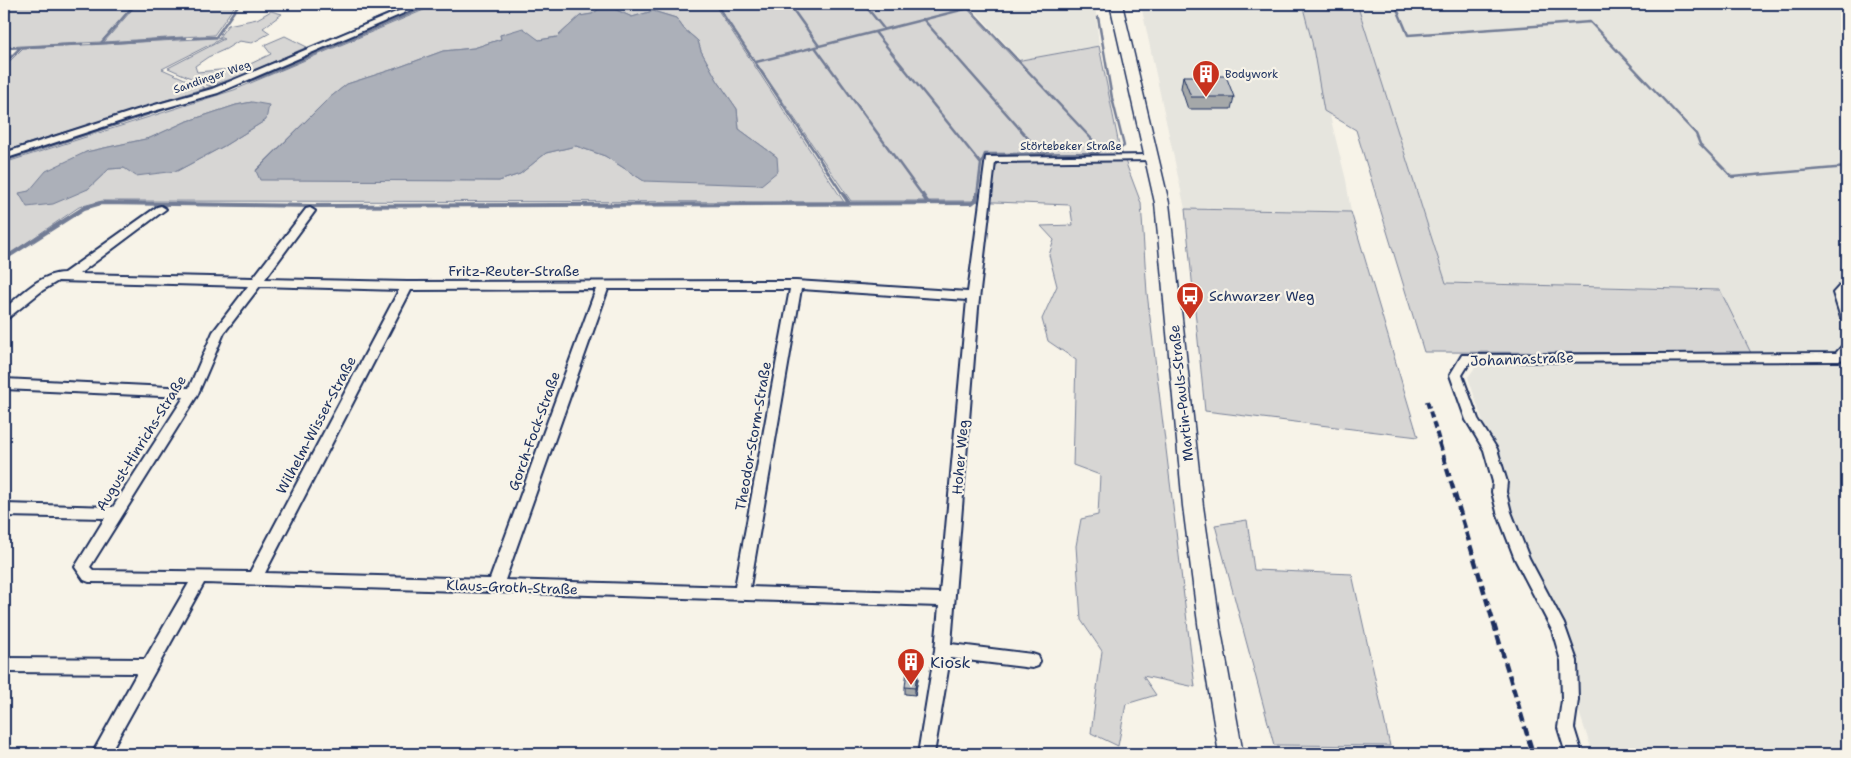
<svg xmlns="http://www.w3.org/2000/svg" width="1851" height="758" viewBox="0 0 1851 758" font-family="'Shantell Sans',sans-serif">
  <rect width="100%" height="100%" fill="#f7f3e8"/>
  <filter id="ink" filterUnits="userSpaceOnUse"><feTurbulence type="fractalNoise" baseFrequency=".02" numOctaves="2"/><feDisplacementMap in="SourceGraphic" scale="10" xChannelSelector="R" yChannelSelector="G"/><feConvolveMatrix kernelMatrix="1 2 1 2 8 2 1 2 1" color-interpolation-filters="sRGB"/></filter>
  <g filter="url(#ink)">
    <path fill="#e6e5de" d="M969,4H1095L1099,46L1021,61Z
      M1147,4H1302L1346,180L1351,212L1185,209L1141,5Z
      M1357,4H1847V754H1593L1468,377L1477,365L1751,353L1720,290L1446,283Z"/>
    <path fill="#d7d6d4" stroke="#798299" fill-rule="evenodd" d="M4,4H134L101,42L4,47Z
      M137,4H236L214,35L104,42Z
      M438,4H714L844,202L102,201L79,207L4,258V163L234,90ZM605,5L632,17L653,11L676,18L684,29L698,41L701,51L717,80L737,109L739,129L777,157L644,181L605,156L576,146L546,153L520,174L499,181L260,179L256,170L328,99L347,84L394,69L443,51L474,48L501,39L500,35L529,34L539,40L557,37L580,16L592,14ZM252,102L266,120L224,146L177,171L124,168L109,169L88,189L19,194L29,191L86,152L150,138L185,122L236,105Z
      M716,4H963L1016,61L1099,46L1119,145L1141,203L1147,293L1195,687L1143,676L1156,695L1126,704L1118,746L1091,733L1102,651L1081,620L1076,546L1081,519L1098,515L1100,475L1073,465L1076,360L1048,341L1042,319L1057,286L1049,255L1054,240L1041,226L1073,225L1070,205L970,201H851Z
      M1302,4H1357L1446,283L1720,290L1751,353L1424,352L1356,130L1324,111L1312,42Z
      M271,11L282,14L263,28L270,33L252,43L239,41L226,49L208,57L195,66L197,72L242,68L271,54L264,45L285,36L307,47L241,76L209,86L168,68L224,39L219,37L228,25L257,19Z
      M217,38L221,39L162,69L205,88L4,151V67L23,48Z
      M1185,209L1351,212L1418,437L1205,411Z
      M1247,520L1254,570L1352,574L1390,746L1274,745L1215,525Z"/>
    <path fill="#acb0b9" stroke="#727c95" d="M605,5L632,17L653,11L676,18L684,29L698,41L701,51L717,80L737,109L739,129L777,157L778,171L761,185L644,181L605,156L576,146L546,153L520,174L499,181L260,180L256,171L328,99L347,84L394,69L443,51L474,48L501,39L500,35L523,28L539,40L557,37L580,16L592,14Z
      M252,102L269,105L266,120L224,146L177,171L136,176L124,168L109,169L88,189L53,204L27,207L19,193L29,191L46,171L86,152L150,138L185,122L236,105Z"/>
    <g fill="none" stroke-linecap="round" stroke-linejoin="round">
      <path stroke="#727c95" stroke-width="2.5" d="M393,4L404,7L413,4
        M716,4L844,196
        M789,4L819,46
        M864,4L884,29
        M965,4L1101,149L1116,151L1124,146L1112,98L1098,17
        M1096,4L1097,8
        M1395,4L1408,35L1590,22L1696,134L1700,144L1732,177L1847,167
        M923,19L1041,153
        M875,32L981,164
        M194,38L216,37L239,4
        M331,39L389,14
        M101,43L135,4
        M92,44L186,38
        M815,47L923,196
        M7,48L82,44
        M756,62L969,8
        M4,64L21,47
        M229,88L261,77L433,4
        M187,95L240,78
        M149,107L172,100
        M4,152L85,127
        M4,161L199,98
        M977,196L981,164L985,154L1098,153L1101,149"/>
      <path stroke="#727c95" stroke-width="4" d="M843,194L849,203
        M922,194L928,203
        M4,259L84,208L101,203L314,206L972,203L976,200L977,194"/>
      <defs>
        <path id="street" d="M415,4H425L218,93L143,114L4,159V153L137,110L212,89Z
          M1151,155L1156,158L1155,160L995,162L978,308L951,644L1032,654L1038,656L1040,661L1038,666L1032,668L950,658L934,754H918L935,650L939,606L204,583L109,754H92L137,673L4,672V658L145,659L189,583L89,582L84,580L75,567L105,518L4,516V504L113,507L184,397L4,389V379L189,388L213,332L248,286L58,281L43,290L8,318L4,319V309C21,295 41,273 64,273L157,207L161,206L166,209L79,274L253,278L306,209L310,208L315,211L265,279L407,282L796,281L968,292L986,157ZM260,286L399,290L250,572L93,570L90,567L197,396L224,333ZM596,289L490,579L265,573L411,290ZM608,289H790L735,587L505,580ZM801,289L967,300L940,593L750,587Z
          M1847,281V292L1845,294L1847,301V322L1841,318L1833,293L1843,282Z
          M1847,344V356L1839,361L1470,362L1462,375L1478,419L1497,449L1507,482L1506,492L1511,512L1529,558L1564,624L1577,661L1578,700L1574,728L1582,754H1566L1558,728L1562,700L1561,661L1552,630L1515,559L1497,512L1492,492L1493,482L1484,450L1466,420L1450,375L1462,355L1836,353L1843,345Z"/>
        <path id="secondary" d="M1110,4H1122L1169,203L1203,506L1221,631L1243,754H1219L1199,631L1183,506L1155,203Z"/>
      </defs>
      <use href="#street" stroke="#1b2f5e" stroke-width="4"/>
      <use href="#secondary" stroke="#1b2f5e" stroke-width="3"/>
      <use href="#street" fill="#f7f3e8" fill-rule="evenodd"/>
      <use href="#secondary" fill="#f7f3e8" fill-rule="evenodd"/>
      <path stroke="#1b2f5e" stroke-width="4" stroke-dasharray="7 4" stroke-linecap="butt" d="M1427,401L1440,444"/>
      <path stroke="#1b2f5e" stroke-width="4.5" stroke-dasharray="9 4.5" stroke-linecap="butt" d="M1439,442L1533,754"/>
    </g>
    <path fill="#a5a8a9" stroke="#1b2f5e" d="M1183,76L1234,97L1231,109H1188L1181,88Z
      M917,672L918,679L915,695L905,694V687Z"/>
    <path fill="#86888a" stroke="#1b2f5e" d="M917,672L918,679L915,695V688Z"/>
    <path fill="#c0c3c5" stroke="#1b2f5e" d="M1183,76H1226L1234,97H1191Z
      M907,670L917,672L915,688L905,687Z"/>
  </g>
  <defs>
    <symbol id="building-pin" viewBox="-11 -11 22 30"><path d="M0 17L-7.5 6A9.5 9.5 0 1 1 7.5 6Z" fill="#c8321e" stroke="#f7f3e8"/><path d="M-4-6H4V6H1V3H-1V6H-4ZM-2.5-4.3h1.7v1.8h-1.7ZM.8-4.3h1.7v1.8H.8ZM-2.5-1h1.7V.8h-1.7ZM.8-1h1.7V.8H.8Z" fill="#fff"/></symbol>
    <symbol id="bus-pin" viewBox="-11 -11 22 30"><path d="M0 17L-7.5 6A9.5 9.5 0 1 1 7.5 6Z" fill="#c8321e" stroke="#f7f3e8"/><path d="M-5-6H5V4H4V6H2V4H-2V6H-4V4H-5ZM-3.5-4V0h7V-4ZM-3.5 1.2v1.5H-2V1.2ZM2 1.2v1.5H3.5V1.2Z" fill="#fff"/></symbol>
  </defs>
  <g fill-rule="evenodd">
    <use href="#building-pin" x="1190" y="58" width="32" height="43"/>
    <use href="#bus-pin" x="1174" y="280" width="32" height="43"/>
    <use href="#building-pin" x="895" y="646" width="32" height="43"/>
  </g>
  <g text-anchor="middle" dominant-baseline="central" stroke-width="4.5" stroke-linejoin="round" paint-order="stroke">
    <g font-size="11" fill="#1b2f5e" stroke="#f7f3e8" text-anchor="start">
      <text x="1225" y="74">Bodywork</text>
    </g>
    <g font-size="11" fill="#1b2f5e" stroke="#f7f3e8">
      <text transform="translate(212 77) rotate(-19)">Sandinger Weg</text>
      <text x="1071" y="146">Störtebeker Straße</text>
    </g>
    <g font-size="14" fill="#1b2f5e" stroke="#f7f3e8">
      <text x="514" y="271">Fritz-Reuter-Straße</text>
      <text transform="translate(1522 359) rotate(-2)">Johannastraße</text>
      <text transform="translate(1181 393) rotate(-96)">Martin-Pauls-Straße</text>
      <text transform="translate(316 425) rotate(-62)">Wilhelm-Wisser-Straße</text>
      <text transform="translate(534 431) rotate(-70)">Gorch-Fock-Straße</text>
      <text transform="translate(753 436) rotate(-80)">Theodor-Storm-Straße</text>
      <text transform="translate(141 443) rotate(-58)">August-Hinrichs-Straße</text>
      <text transform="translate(960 457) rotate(-85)">Hoher Weg</text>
      <text transform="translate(512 587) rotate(2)">Klaus-Groth-Straße</text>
    </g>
    <g font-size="14" fill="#1b2f5e" stroke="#f7f3e8" text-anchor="start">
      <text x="1209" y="296">Schwarzer Weg</text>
    </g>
    <g font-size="16" fill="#1b2f5e" stroke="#f7f3e8" text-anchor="start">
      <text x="930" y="662">Kiosk</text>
    </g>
  </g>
  <rect width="1851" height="758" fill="none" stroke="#f7f3e8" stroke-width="20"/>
  <rect x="10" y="10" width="1831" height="738" fill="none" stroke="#1b2f5e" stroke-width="2" filter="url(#ink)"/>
</svg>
